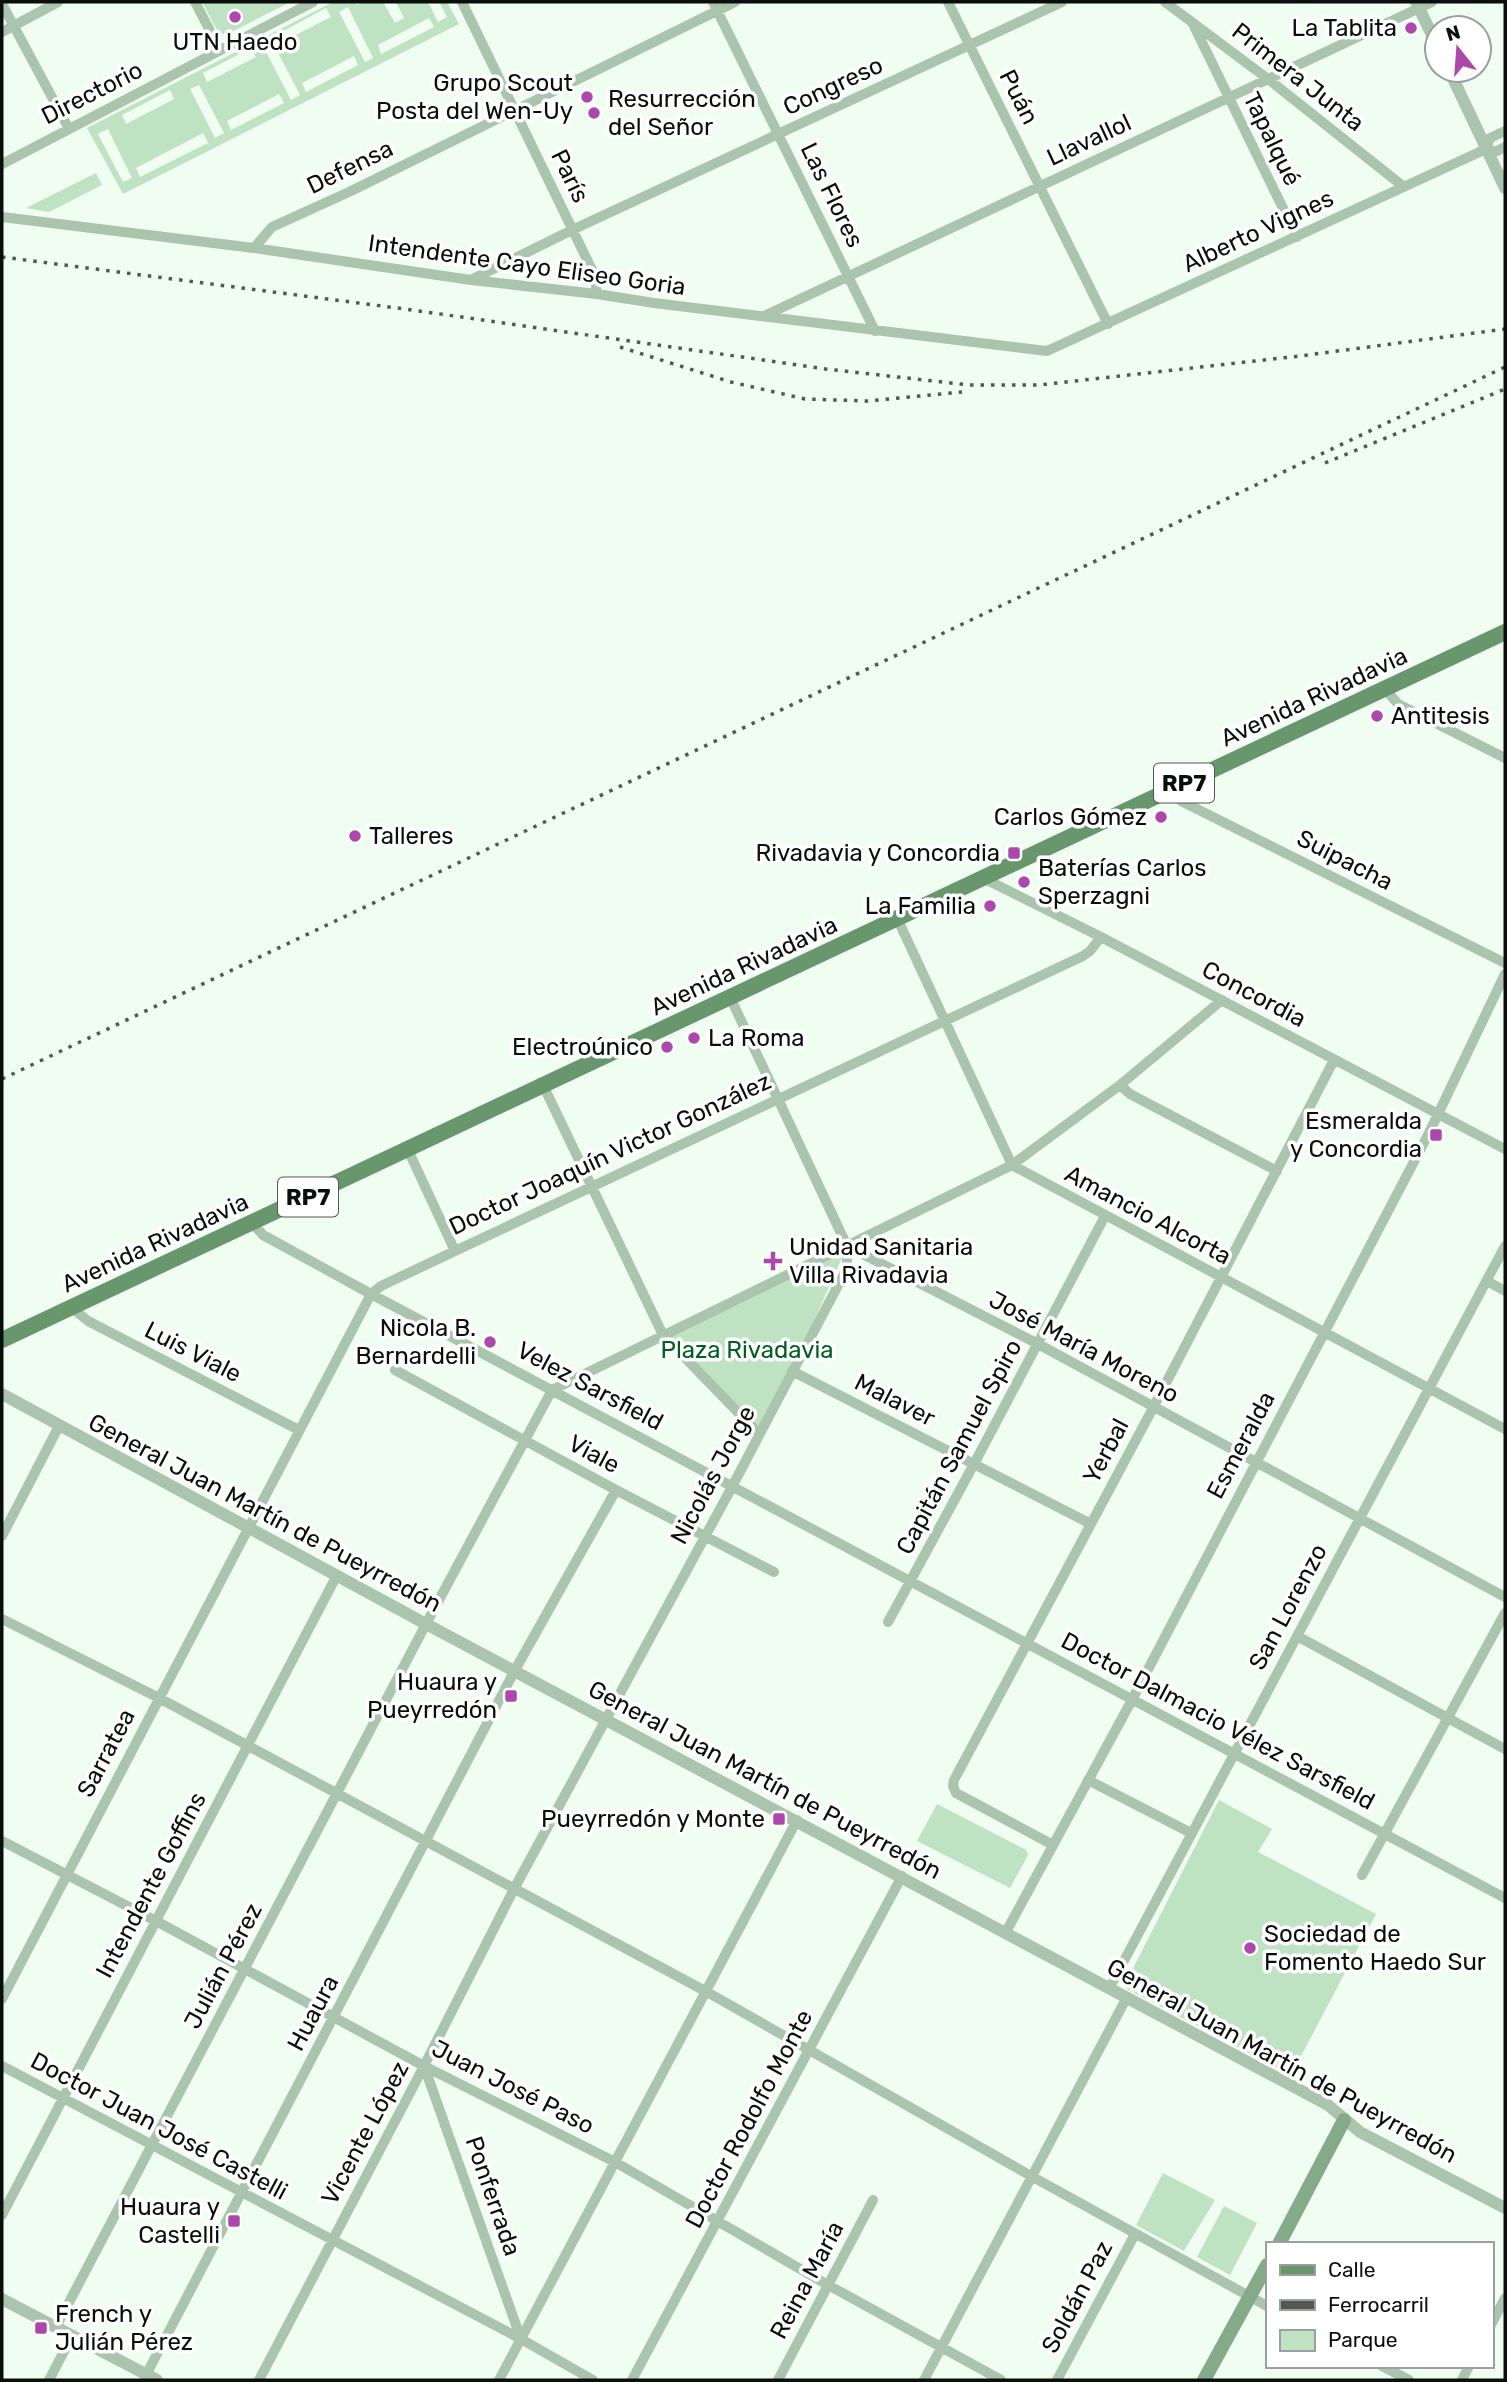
<svg xmlns="http://www.w3.org/2000/svg" width="1507" height="2382" viewBox="0 0 1507 2382" font-family="Rubik,sans-serif">
  <rect width="100%" height="100%" fill="#f0fdf1"/>
  <path fill="#bee2c2" fill-rule="evenodd" d="M202,2H290L226,35L218,32Z
    M333,2H355L357,5L362,2H383L395,23L404,18L396,2H428L438,22L447,17L439,2H447L459,24L123,194L87,128ZM348,7L373,58L365,62L339,12ZM326,8L331,17L282,42L278,34ZM429,18L434,27L381,54L378,45ZM275,47L300,95L291,100L266,52ZM251,48L256,57L207,82L203,73ZM354,56L358,65L306,92L302,83ZM199,85L224,133L215,138L190,89ZM170,90L174,99L126,124L122,115ZM279,94L284,103L231,130L227,121ZM108,129L132,178L123,182L98,134ZM203,133L208,143L140,177L136,168Z
    M96,173L102,185L49,212L26,208Z
    M847,1246L792,1371L759,1434L663,1335Z
    M1219,1800L1272,1829L1258,1852L1376,1914L1291,2075L1127,1989L1126,1982Z
    M937,1804L1026,1850L1028,1855L1010,1888L917,1841Z
    M1163,2173L1215,2200L1184,2251L1136,2225Z
    M1224,2206L1257,2223L1230,2275L1197,2257Z"/>
  <g fill="none" stroke-linecap="round" stroke-linejoin="round">
    <path stroke="#abc4ad" stroke-width="10" d="M195,2L220,50
      M462,2L595,276L597,294
      M713,2L875,331
      M948,2L1108,324
      M1165,2L1268,79L1404,187
      M2,4L69,129
      M1194,26L1297,237
      M2,32L58,2
      M1486,149L1490,138L1505,131
      M2,164L313,2
      M2,217L254,248L471,280L597,294L654,303L1047,351L1486,149L1497,151L1505,147
      M254,248L272,227L349,192L735,2
      M471,280L572,230L1062,2
      M764,316L1432,2
      M1385,689L1398,704L1505,758
      M1173,788L1181,801L1505,963
      M983,878L1101,937L1505,1149
      M897,918L1012,1165L1505,1429
      M730,997L847,1246L1038,1344L1505,1597
      M543,1085L663,1335L759,1434
      M1120,1085L1130,1094L1277,1171
      M408,1150L455,1251
      M252,1223L263,1235L371,1294L1505,1898
      M1487,1281L1505,1291
      M71,1307L88,1321L299,1430
      M395,1370L616,1490L774,1572
      M792,1371L1091,1524
      M2,1536L59,1426
      M2,1619L159,1698L707,1992L1031,2176L1267,2306
      M888,1622L974,1464L1105,1216
      M1297,1636L1505,1749
      M1088,1780L1191,1833
      M2,1841L156,1921L424,2066L615,2162L828,2285L1001,2380
      M1053,1845L956,1793L953,1786L954,1780L1153,1408L1334,1060
      M1362,1875L1505,1613
      M1006,1932L1133,1698L1429,1133L1505,974
      M1110,1987L1505,1246
      M2,1999L371,1294L381,1286L455,1251L1083,956L1090,951L1101,937
      M2,2066L521,2339L593,2380
      M424,2066L521,2339
      M2,2215L337,1575
      M1491,2325L1505,2298
      M56,2327L426,1624L552,1390L1012,1165L1120,1085L1222,1000
      M1382,2366L1409,2380
      M146,2375L515,1670L616,1490
      M49,2380L72,2336
      M259,2380L424,2066L514,1889L733,1485L844,1274L847,1263V1246
      M499,2380L797,1820
      M632,2380L902,1876
      M778,2380L873,2200
      M924,2380L1127,1997
      M1057,2380L1135,2234
      M1462,2380L1469,2366"/>
    <path stroke="#abc4ad" stroke-width="12" d="M1416,2L1437,45
      M1449,70L1505,188
      M2,1394L426,1624L1328,2105L1360,2132L1505,2208
      M2,2299L157,2380"/>
    <path stroke="#84aa89" stroke-width="14" d="M1279,2244L1344,2120
      M1204,2380L1267,2265"/>
    <path stroke="#68976e" stroke-width="16" d="M2,1340L1505,632"/>
    <path stroke="#525953" stroke-width="3.5" stroke-dasharray="3.5 7" stroke-linecap="butt" d="M2,257L405,309L826,369L969,385H1039L1300,356L1505,329
      M620,347L731,382L805,399L867,401L962,392
      M1325,463L1505,389
      M2,1079L1505,367"/>
  </g>
  <g fill="#ac47ac" stroke="#fff" stroke-width="2.5">
    <circle cx="235" cy="17" r="7"/>
    <circle cx="1411" cy="28" r="7"/>
    <circle cx="587" cy="97" r="7"/>
    <circle cx="594" cy="113" r="7"/>
    <circle cx="1377" cy="716" r="7"/>
    <circle cx="1161" cy="817" r="7"/>
    <circle cx="355" cy="836" r="7"/>
    <rect x="1007" y="846" width="14" height="14" rx="3.5"/>
    <circle cx="1024" cy="882" r="7"/>
    <circle cx="990" cy="906" r="7"/>
    <circle cx="694" cy="1038" r="7"/>
    <circle cx="667" cy="1047" r="7"/>
    <rect x="1429" y="1128" width="14" height="14" rx="3.5"/>
    <path d="M769.5 1250.5h7v7h7v7h-7v7h-7v-7h-7v-7h7z"/>
    <circle cx="490" cy="1342" r="7"/>
    <rect x="504" y="1689" width="14" height="14" rx="3.5"/>
    <rect x="772" y="1812" width="14" height="14" rx="3.5"/>
    <circle cx="1250" cy="1948" r="7"/>
    <rect x="227" y="2214" width="14" height="14" rx="3.5"/>
    <rect x="34" y="2321" width="14" height="14" rx="3.5"/>
  </g>
  <g text-anchor="middle" dominant-baseline="central" stroke-width="7" stroke-linejoin="round" paint-order="stroke">
    <g fill="#fff" stroke="#545755" stroke-width="2">
      <rect x="1154" y="763.5" width="60" height="39" rx="5"/>
      <rect x="278" y="1177.5" width="60" height="39" rx="5"/>
    </g>
    <g font-size="23" font-weight="bold" fill="#0b0f0c">
      <text x="1184" y="783">RP7</text>
      <text x="308" y="1197">RP7</text>
    </g>
    <g font-size="24" fill="#0b0f0c" stroke="#fff" text-anchor="end">
      <text x="1397" y="28">La Tablita</text>
      <text x="235" y="42" text-anchor="middle">UTN Haedo</text>
      <text x="573" y="83">Grupo Scout<tspan x="573" dy="28">Posta del Wen-Uy</tspan></text>
      <text x="608" y="99" text-anchor="start">Resurrección<tspan x="608" dy="28">del Señor</tspan></text>
      <text x="1391" y="716" text-anchor="start">Antitesis</text>
      <text x="1147" y="817">Carlos Gómez</text>
      <text x="369" y="836" text-anchor="start">Talleres</text>
      <text x="1000" y="853">Rivadavia y Concordia</text>
      <text x="1038" y="868" text-anchor="start">Baterías Carlos<tspan x="1038" dy="28">Sperzagni</tspan></text>
      <text x="976" y="906">La Familia</text>
      <text x="708" y="1038" text-anchor="start">La Roma</text>
      <text x="653" y="1047">Electroúnico</text>
      <text x="1422" y="1121">Esmeralda<tspan x="1422" dy="28">y Concordia</tspan></text>
      <text x="789" y="1247" text-anchor="start">Unidad Sanitaria<tspan x="789" dy="28">Villa Rivadavia</tspan></text>
      <text x="476" y="1328">Nicola B.<tspan x="476" dy="28">Bernardelli</tspan></text>
      <text x="497" y="1682">Huaura y<tspan x="497" dy="28">Pueyrredón</tspan></text>
      <text x="765" y="1819">Pueyrredón y Monte</text>
      <text x="1264" y="1934" text-anchor="start">Sociedad de<tspan x="1264" dy="28">Fomento Haedo Sur</tspan></text>
      <text x="220" y="2207">Huaura y<tspan x="220" dy="28">Castelli</tspan></text>
      <text x="55" y="2314" text-anchor="start">French y<tspan x="55" dy="28">Julián Pérez</tspan></text>
    </g>
    <g font-size="24" fill="#0b0f0c" stroke="#fff">
      <text transform="translate(1298 77) rotate(38)">Primera Junta</text>
      <text transform="translate(833 86) rotate(-25)">Congreso</text>
      <text transform="translate(92 93) rotate(-27)">Directorio</text>
      <text transform="translate(1019 97) rotate(63)">Puán</text>
      <text transform="translate(1272 139) rotate(64)">Tapalqué</text>
      <text transform="translate(1089 140) rotate(-25)">Llavallol</text>
      <text transform="translate(350 167) rotate(-26)">Defensa</text>
      <text transform="translate(570 176) rotate(64)">París</text>
      <text transform="translate(832 195) rotate(64)">Las Flores</text>
      <text transform="translate(1258 231) rotate(-25)">Alberto Vignes</text>
      <text transform="translate(527 265) rotate(8)">Intendente Cayo Eliseo Goria</text>
      <text transform="translate(1314 697) rotate(-25)">Avenida Rivadavia</text>
      <text transform="translate(1345 860) rotate(27)">Suipacha</text>
      <text transform="translate(744 966) rotate(-25)">Avenida Rivadavia</text>
      <text transform="translate(1254 994) rotate(28)">Concordia</text>
      <text transform="translate(610 1154) rotate(-25)">Doctor Joaquín Victor González</text>
      <text transform="translate(1148 1215) rotate(28)">Amancio Alcorta</text>
      <text transform="translate(155 1243) rotate(-25)">Avenida Rivadavia</text>
      <text transform="translate(1084 1347) rotate(28)">José María Moreno</text>
      <text transform="translate(193 1352) rotate(27)">Luis Viale</text>
      <text transform="translate(590 1386) rotate(28)">Velez Sarsfield</text>
      <text transform="translate(895 1400) rotate(27)">Malaver</text>
      <text transform="translate(1241 1445) rotate(-62)">Esmeralda</text>
      <text transform="translate(959 1447) rotate(-62)">Capitán Samuel Spiro</text>
      <text transform="translate(1106 1451) rotate(-62)">Yerbal</text>
      <text transform="translate(594 1454) rotate(28)">Viale</text>
      <text transform="translate(713 1475) rotate(-62)">Nicolás Jorge</text>
      <text transform="translate(265 1513) rotate(28)">General Juan Martín de Pueyrredón</text>
      <text transform="translate(1288 1607) rotate(-62)">San Lorenzo</text>
      <text transform="translate(1218 1721) rotate(28)">Doctor Dalmacio Vélez Sarsfield</text>
      <text transform="translate(106 1753) rotate(-62)">Sarratea</text>
      <text transform="translate(765 1780) rotate(28)">General Juan Martín de Pueyrredón</text>
      <text transform="translate(151 1885) rotate(-62)">Intendente Goffins</text>
      <text transform="translate(223 1966) rotate(-62)">Julián Pérez</text>
      <text transform="translate(313 2013) rotate(-62)">Huaura</text>
      <text transform="translate(1282 2061) rotate(29)">General Juan Martín de Pueyrredón</text>
      <text transform="translate(513 2087) rotate(27)">Juan José Paso</text>
      <text transform="translate(749 2119) rotate(-62)">Doctor Rodolfo Monte</text>
      <text transform="translate(159 2126) rotate(28)">Doctor Juan José Castelli</text>
      <text transform="translate(365 2133) rotate(-62)">Vicente López</text>
      <text transform="translate(493 2196) rotate(71)">Ponferrada</text>
      <text transform="translate(807 2280) rotate(-62)">Reina María</text>
      <text transform="translate(1077 2297) rotate(-62)">Soldán Paz</text>
    </g>
    <g font-size="24" fill="#005e20" stroke="#fff">
      <text x="747" y="1350">Plaza Rivadavia</text>
    </g>
  </g>
  <rect width="1507" height="2382" fill="none" stroke="#0b0f0c" stroke-width="7"/>
  <rect x="1266" y="2242" width="228" height="126" fill="#ffffff" stroke="#9d9f9e" stroke-width="2"/>
  <rect x="1280" y="2265" width="35" height="10" fill="#68976e" stroke="#9d9f9e" stroke-width="2"/>
  <text x="1328" y="2277" font-size="21" fill="#0b0f0c">Calle</text>
  <rect x="1280" y="2300" width="35" height="10" fill="#525953" stroke="#9d9f9e" stroke-width="2"/>
  <text x="1328" y="2312" font-size="21" fill="#0b0f0c">Ferrocarril</text>
  <rect x="1280" y="2330" width="35" height="21" fill="#bee2c2" stroke="#9d9f9e" stroke-width="2"/>
  <text x="1328" y="2347" font-size="21" fill="#0b0f0c">Parque</text>
  <g transform="translate(1458 49) rotate(343)"><circle r="33" fill="#ffffff" stroke="#9d9f9e" stroke-width="2"/>
  <path d="M0-5L12 26L0 18L-12 26Z" fill="#ac47ac"/>
  <text y="-10" font-size="19" font-weight="bold" text-anchor="middle" fill="#0b0f0c">N</text>
  </g>
</svg>
